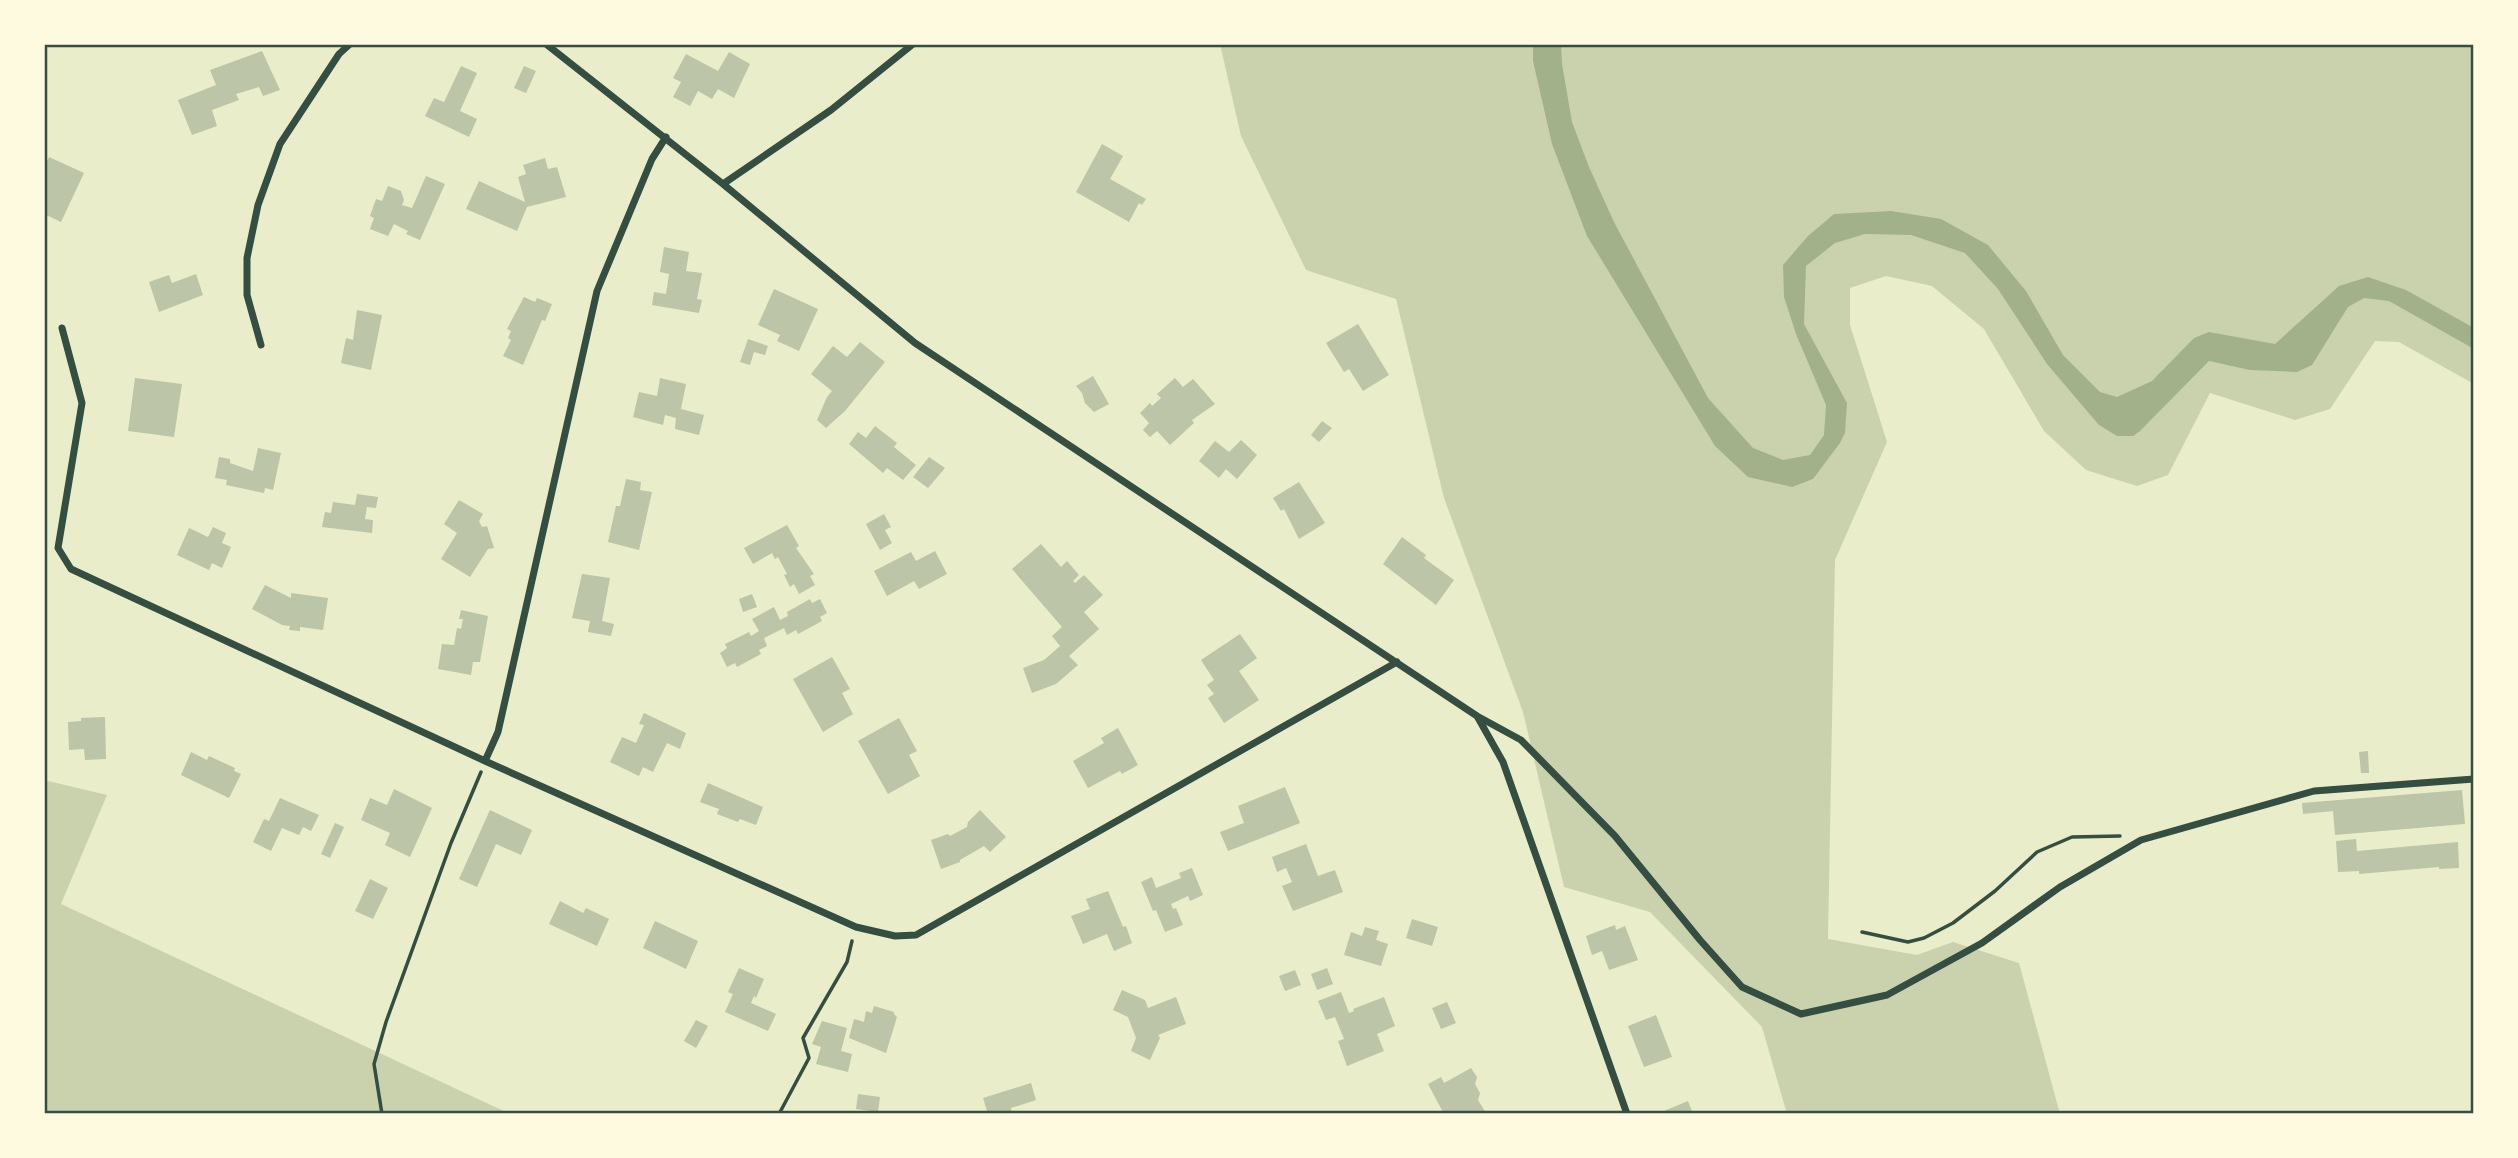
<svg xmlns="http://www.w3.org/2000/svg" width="2518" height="1158" viewBox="0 0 2518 1158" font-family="Lato,sans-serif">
  <rect width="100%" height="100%" fill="#e9edc9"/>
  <path fill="#cad2ad" d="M1220,44H2474V384L2399,342L2375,341L2330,409L2295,420L2210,393L2168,475L2137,486L2086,470L2044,431L1984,329L1932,286L1886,276L1850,288V325L1887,442L1835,560L1828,939L1917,955L1953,942L2019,963L2060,1114H1787L1762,1027L1650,912L1564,887L1523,712L1444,498L1396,299L1306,270L1241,136Z
    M44,780L107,795L61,904L510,1114H44Z"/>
  <path fill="#a3b18a" d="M1533,44H1561L1562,64L1572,122L1589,167L1614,222L1708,398L1753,448L1783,460L1810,455L1824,435L1826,405L1796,334L1784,297L1783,265L1808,236L1834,214L1891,211L1941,219L1988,245L2026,291L2063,355L2100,392L2117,397L2152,381L2194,338L2209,332L2275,344L2339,286L2368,277L2406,290L2474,328V349L2389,301L2364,298L2348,307L2312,365L2297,372L2250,370L2209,361L2140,431L2133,436H2117L2099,425L2047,364L1998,289L1965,253L1911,235L1865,234L1835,243L1806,266L1804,324L1847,403L1845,433L1840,443L1813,479L1792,487L1748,477L1715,446L1587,236L1552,144L1533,61Z"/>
  <path fill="#bcc5a7" d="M262,51L280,90L263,96L259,87L236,94L239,100L212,110L217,126L192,135L178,100L216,85L210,70Z
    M729,52L750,64L734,98L718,89L712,99L698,91L690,106L673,97L681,82L673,78L686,54L718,71Z
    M461,66L477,73L460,111L477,119L469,137L425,116L434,98L444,102Z
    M524,66L536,71L526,93L514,88Z
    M1102,144L1123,156L1110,179L1146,199L1142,205L1139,203L1129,222L1076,192Z
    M49,157L84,173L61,222L44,214V168Z
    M545,158L548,169L557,167L566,197L527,207L517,231L466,209L479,181L525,202L518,177L526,174L523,165Z
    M426,176L445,184L420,240L406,234L408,231L394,224L388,236L370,229L374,218L370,216L376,199L382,201L388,186L401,191L404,200L402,205L412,208Z
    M664,247L689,252L686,271L702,273L697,299L702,300L699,313L652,305L654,292L666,294L669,274L660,272Z
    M196,274L203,295L159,312L149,282L169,275L172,283Z
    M774,289L818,309L799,351L777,341L780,335L758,325Z
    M524,297L535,302L537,298L552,304L545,321L542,320L523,365L503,356L511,340L508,338L511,331L507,329Z
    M357,310L382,315L371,370L341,363L346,338L353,340Z
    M1358,324L1389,375L1363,391L1349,369L1344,372L1326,343Z
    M748,339L768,346L765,355L754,352L750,365L740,362Z
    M860,342L885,362L845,411L826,428L817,420L827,397L832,391L811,374L833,346L847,357Z
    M1093,376L1109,404L1094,412L1085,403L1082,393L1076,386Z
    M135,378L182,384L174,437L128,431Z
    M660,378L686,384L681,409L704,415L699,435L675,429L676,418L665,415L663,425L633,417L639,392L657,396Z
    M1175,378L1183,387L1193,379L1215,404L1192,420L1194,423L1170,445L1157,431L1150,437L1143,430L1149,423L1140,413L1150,403L1152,406L1161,398L1157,394Z
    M1322,421L1332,428L1319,442L1311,435Z
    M875,426L897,443L894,447L916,465L903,480L887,468L883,473L849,444L858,432L866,438Z
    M1241,440L1257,455L1237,479L1226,469L1219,478L1199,461L1215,441L1229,452Z
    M258,448L281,453L273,490L265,488L264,493L226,485L227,480L215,478L219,457L230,459V463L253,471Z
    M929,457L945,468L928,488L913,477Z
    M626,479L641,482L640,490L652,492L639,550L608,542L616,506H620Z
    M1299,482L1325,523L1299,539L1284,509L1281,511L1273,498Z
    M357,494L378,497L376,508L367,507L365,519L373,520L372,533L322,527L325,512L331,513L333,502L355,505Z
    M459,500L483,514L479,521L482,527L487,526L494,548L488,549L470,577L441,559L457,533L444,524Z
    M884,514L891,527L885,530L892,543L880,550L866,524Z
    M787,525L799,546L796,548L814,574L810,576L815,585L799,594L794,584L790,587L784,575L787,574L778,557L775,559L772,553L753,564L744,548Z
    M213,527L226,533L222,543L231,547L222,568L212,563L209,570L177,555L189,528L208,537Z
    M1402,537L1426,555L1424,558L1454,580L1436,605L1383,564Z
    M1041,544L1061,567L1067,561L1079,575L1073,581L1075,583L1084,575L1103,595L1084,612L1099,629L1069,656L1078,665L1056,684L1032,693L1023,668L1044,660L1060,646L1052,636L1062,627L1012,569Z
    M935,551L947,574L919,589L914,581L887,596L874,571L911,552L916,561Z
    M582,574L610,578L602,621L614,624L611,636L588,632L590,621L572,618Z
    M265,585L291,598V593L328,598L323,630L300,627V631L289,630L290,626L282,625L252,609Z
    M752,594L757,607L743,612L739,599Z
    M810,599L812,603L820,599L827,613L820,617L822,621L798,634L796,630L787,635L784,628L764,638L767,646L759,650L761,654L737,667L735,663L727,667L720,653L727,648L725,644L749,632L751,636L759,631L752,619L774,607L780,620L788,616L787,612Z
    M461,610L488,616L480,662H473L471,675L438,669L442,644L454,645L457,628L461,629L463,619H459Z
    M1240,634L1257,658L1239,671L1259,700L1224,723L1208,698L1214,694L1207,685L1214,680L1201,660Z
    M832,657L850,689L842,693L853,714L823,732L793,679Z
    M644,713L686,733L680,749L667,743L653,772L643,767L639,776L610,762L622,737L636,743L644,725L639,724Z
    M105,717L106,759L85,760L84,749L69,750L68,722L81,721V718Z
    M899,718L917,751L909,755L920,776L888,794L858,741Z
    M1118,728L1138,765L1122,774L1120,771L1088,788L1073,761L1104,743L1101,738Z
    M2368,751L2369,773H2361L2359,752Z
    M191,752L207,760L209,756L235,768L234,771L241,774L229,798L181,775Z
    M708,783L763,807L756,825L740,819L738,822L717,814L719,809L700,802Z
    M1285,787L1300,823L1228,851L1220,832L1244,823L1238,806Z
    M394,789L432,808L410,857L385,845L390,833L361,820L370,798L387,805Z
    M2462,790L2465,824L2335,835L2333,811L2303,814L2302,803Z
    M280,798L319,815L311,831L303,827L299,835L282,828L271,851L253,842L264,819L269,821Z
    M490,810L532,830L521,855L496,844L477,887L459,879Z
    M980,810L1006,837L990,852L984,846L960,860V862L941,869L931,840L948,834L950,836L967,827L968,822Z
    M335,823L344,827L330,858L321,854Z
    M2356,839L2357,851L2458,842L2459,868L2439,869V867L2359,874V871L2338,872L2336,841Z
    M1306,844L1318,876L1335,870L1343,892L1293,911L1282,886L1292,882L1286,868L1277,872L1272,857Z
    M1192,868L1203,895L1190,901L1188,896L1171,904L1173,909L1176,908L1183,925L1165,932L1156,910L1153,911L1141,882L1152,877L1156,888L1181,878L1179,873Z
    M370,879L388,888L373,919L355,911Z
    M1108,891L1123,927L1126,926L1132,943L1114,951L1107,934L1083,944L1071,916L1090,909L1086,899Z
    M560,901L583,913L586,908L609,919L597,946L549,924Z
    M1412,919L1438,927L1432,946L1406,938Z
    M655,921L698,941L686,969L643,948Z
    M1615,925L1616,930L1625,926L1638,960L1609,970L1602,951L1592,955L1586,936Z
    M1365,927L1379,931L1376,940L1388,944L1381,966L1344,955L1351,932L1362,936Z
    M739,968L764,979L756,998L754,996L751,1003L776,1014L768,1031L725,1012L733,994L728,992Z
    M1327,968L1333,984L1317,990L1311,974Z
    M1295,970L1301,985L1285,991L1279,976Z
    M1122,990L1145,1000L1148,1008L1176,997L1186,1024L1158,1035L1160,1038L1150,1060L1131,1051L1136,1038L1128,1017L1113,1010Z
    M1341,992L1349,1013L1354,1011L1353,1009L1384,997L1395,1026L1377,1034L1384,1051L1347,1066L1338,1041L1344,1039L1335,1017L1326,1020L1318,1001Z
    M1447,1002L1456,1023L1441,1029L1432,1008Z
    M874,1006L894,1012V1014L897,1017L886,1053L849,1038L854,1019L864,1022L866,1011L872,1013Z
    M1656,1015L1672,1057L1644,1067L1628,1026Z
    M696,1020L708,1026L696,1048L684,1041Z
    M822,1021L847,1028L841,1051L852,1054L848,1072L816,1064L821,1047L812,1044Z
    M1471,1068L1477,1077L1475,1084L1480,1093L1478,1100L1486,1113L1444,1114L1428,1084L1441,1077L1444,1083Z
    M1031,1083L1036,1100L1011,1108L1012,1114H988L983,1098Z
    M858,1094L880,1097L878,1112L856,1109Z
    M1688,1101L1693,1114H1657Z"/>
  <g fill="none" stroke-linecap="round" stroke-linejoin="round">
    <path stroke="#344e41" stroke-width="3.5" d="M1862,932L1908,942L1924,938L1953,923L1995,891L2037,852L2072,837L2120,836
      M108,1114H115
      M382,1114L374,1064L386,1022L451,843L481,772
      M779,1114L809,1058L803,1038L847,962L852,941"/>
    <path stroke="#344e41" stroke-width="7" d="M546,44L723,184L915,343L1477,716L1521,740L1615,836L1700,940L1742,987L1801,1014L1887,995L1982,943L2060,887L2141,840L2314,791L2474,779
      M723,184L831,110L913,44
      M62,328L82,403L58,548L71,569L485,761L856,927L895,936L916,935L1397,662
      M261,345L247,295V258L258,205L280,144L339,54L350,44
      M1477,716L1503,762L1627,1114
      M485,761L498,732L597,291L652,159L666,137"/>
  </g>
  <rect width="2518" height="1158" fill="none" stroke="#fefae0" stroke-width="91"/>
  <rect x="46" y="46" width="2426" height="1066" fill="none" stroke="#344e41" stroke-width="2.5"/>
</svg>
